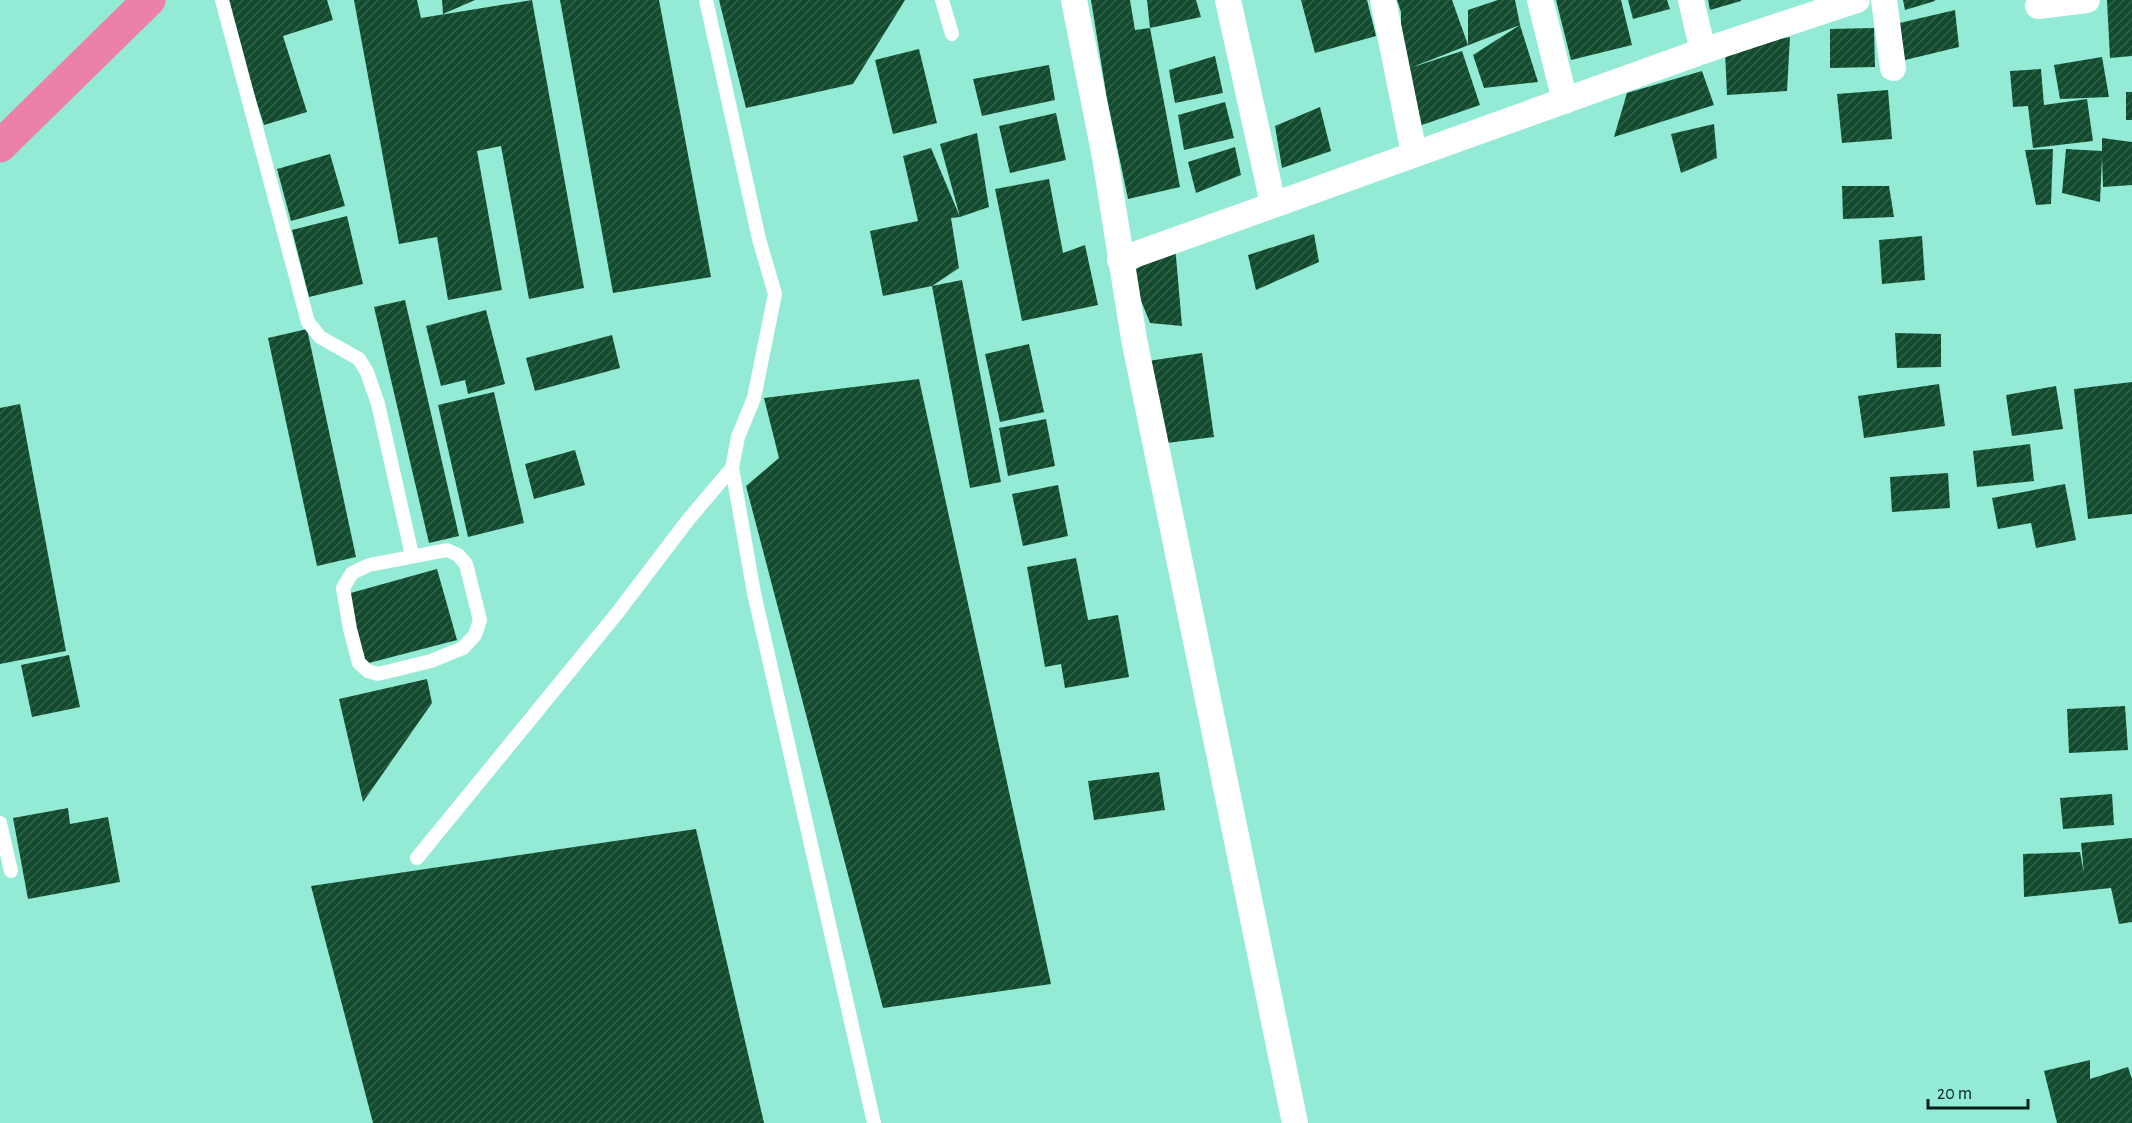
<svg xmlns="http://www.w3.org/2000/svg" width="2132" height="1123" viewBox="0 0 2132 1123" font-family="'Alegreya Sans',sans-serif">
  <defs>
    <pattern id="building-hatch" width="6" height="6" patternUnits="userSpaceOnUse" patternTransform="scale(1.5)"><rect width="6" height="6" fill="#134b2e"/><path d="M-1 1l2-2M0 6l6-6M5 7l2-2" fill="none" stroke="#33624a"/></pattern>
  </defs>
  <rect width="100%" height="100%" fill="#93ebd5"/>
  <path fill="url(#building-hatch)" d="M224,0H327L333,20L283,36L307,112L264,125Z
    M354,0H417L421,18L532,0L584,288L529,299L501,146L477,151L502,290L448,300L437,237L399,244Z
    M442,0H475L443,14Z
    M560,0H659L711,277L613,293Z
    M719,0H905L853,84L746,108Z
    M1091,0H1130L1135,30L1150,28L1180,187L1128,199L1107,99Z
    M1147,0H1196L1201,17L1150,28Z
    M1301,0H1367L1376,36L1315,53Z
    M1397,0H1452L1468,45V10L1498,0H1515L1520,25L1410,68L1462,51L1480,105L1419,126L1401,72V12Z
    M1556,0H1621L1632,45L1571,60Z
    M1628,0H1667L1670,9L1633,19Z
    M1708,0H1741V1L1710,10Z
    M1903,0H1935V1L1905,10Z
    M2107,0H2132V56L2110,58Z
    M1955,10L1959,47L1901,61L1891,25Z
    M1520,25L1538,82L1484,88L1473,55Z
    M1874,28L1875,67L1830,68V29Z
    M1790,37L1787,91L1727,95L1725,51Z
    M919,49L937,123L893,134L875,60Z
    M1215,56L1223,93L1175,103L1169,70Z
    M2102,57L2109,97L2060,99L2054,65Z
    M1049,65L1055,100L982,116L973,79Z
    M2041,69L2044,105L2087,99L2093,141L2033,148L2028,106L2013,107L2010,71Z
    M1702,71L1714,105L1614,137L1627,93Z
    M1888,90L1892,139L1842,143L1837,94Z
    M2126,92H2132V120H2126Z
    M1225,102L1234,138L1184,150L1178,115Z
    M1320,107L1331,151L1282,168L1275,126Z
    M1056,113L1066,160L1010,173L999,126Z
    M1714,124L1717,158L1681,173L1671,134Z
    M977,133L989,207L960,217L951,218L959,268L932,286L962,280L1001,482L970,488L932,286L883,296L870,231L918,221L903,156L931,148L960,217L940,144Z
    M2102,138L2132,142V185L2103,187L2102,157L2100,202L2062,193L2066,149L2102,151Z
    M1235,147L1241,175L1196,193L1188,162Z
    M2053,149L2051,204L2036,205L2025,150Z
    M330,154L345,206L291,221L277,169Z
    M1049,179L1063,253L1085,245L1098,305L1022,321L995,189Z
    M1842,186H1889L1894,217L1843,219Z
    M347,216L363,284L309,297L292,230Z
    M1314,234L1319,262L1256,290L1248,255Z
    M1922,236L1925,280L1882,284L1879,240Z
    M1175,245L1182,326L1150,323L1130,273Z
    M405,300L459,536L429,543L374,307Z
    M486,310L505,384L468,394L465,380L441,386L426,326Z
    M307,329L356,557L317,566L268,338Z
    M1895,333L1941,334V367L1897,368Z
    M612,335L620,368L535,391L526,358Z
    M1029,344L1044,412L1000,422L985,354Z
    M1202,353L1214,437L1159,444L1148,361Z
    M919,379L1051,984L883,1008L746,486L779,458L764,398Z
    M2132,382V514L2088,519L2074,389Z
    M1939,384L1945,426L1864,438L1858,396Z
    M2056,386L2063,429L2012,436L2006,395Z
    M494,392L524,523L468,537L438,405Z
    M20,404L66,651L0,664V408Z
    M1046,419L1055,466L1008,476L999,428Z
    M2030,444L2034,481L1977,487L1973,451Z
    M575,450L585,485L534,499L525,464Z
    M1948,473L1950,508L1892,512L1890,477Z
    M2065,484L2076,540L2036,548L2031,523L1998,529L1992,498Z
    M1058,485L1068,536L1023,546L1012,494Z
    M1076,558L1088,620L1118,615L1129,677L1065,688L1061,664L1045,667L1027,567Z
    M437,569L457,640L365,664L347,594Z
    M69,655L80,707L32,717L21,665Z
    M427,679L432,703L363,802L339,699Z
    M2125,706L2128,750L2069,753L2067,709Z
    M1159,772L1165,810L1094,820L1088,781Z
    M2112,794L2114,825L2063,829L2060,798Z
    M68,808L70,824L108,817L120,882L28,899L13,818Z
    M696,829L764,1123H373L311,886Z
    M2132,838V922L2119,924L2111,888L2024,897L2023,854L2080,852L2084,873L2081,843Z
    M2090,1060V1079L2128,1067L2132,1079V1123H2057L2044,1071Z"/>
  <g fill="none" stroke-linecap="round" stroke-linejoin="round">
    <path stroke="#fff" stroke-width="14" d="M222,0L308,322L320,337L359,359L367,372L378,404L412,555
      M706,0L759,239L775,294L754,398L738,437L732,468L754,593L874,1123
      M942,0L952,34
      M447,550L458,555L466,564L480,620L475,635L463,648L431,661L378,674L368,671L359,663L350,629L343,588L352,573L369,565Z
      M0,823L11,871
      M417,858L618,612L688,520L732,468"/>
    <path stroke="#fff" stroke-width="26" d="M1074,0L1105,157L1134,339L1295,1123
      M1228,0L1273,204
      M1383,0L1414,153
      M1540,0L1565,101
      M1691,0L1703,51
      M1884,0L1893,68
      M2038,6L2087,0
      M1120,260L1703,51L1857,0"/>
    <path stroke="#eb80a9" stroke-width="33" d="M0,146L149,0"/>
  </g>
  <path d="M1928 1099v9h100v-9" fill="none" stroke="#04201a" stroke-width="3"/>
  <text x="1937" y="1099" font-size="18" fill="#04201a" stroke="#93ebd5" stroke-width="4.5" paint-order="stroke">20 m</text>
</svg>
